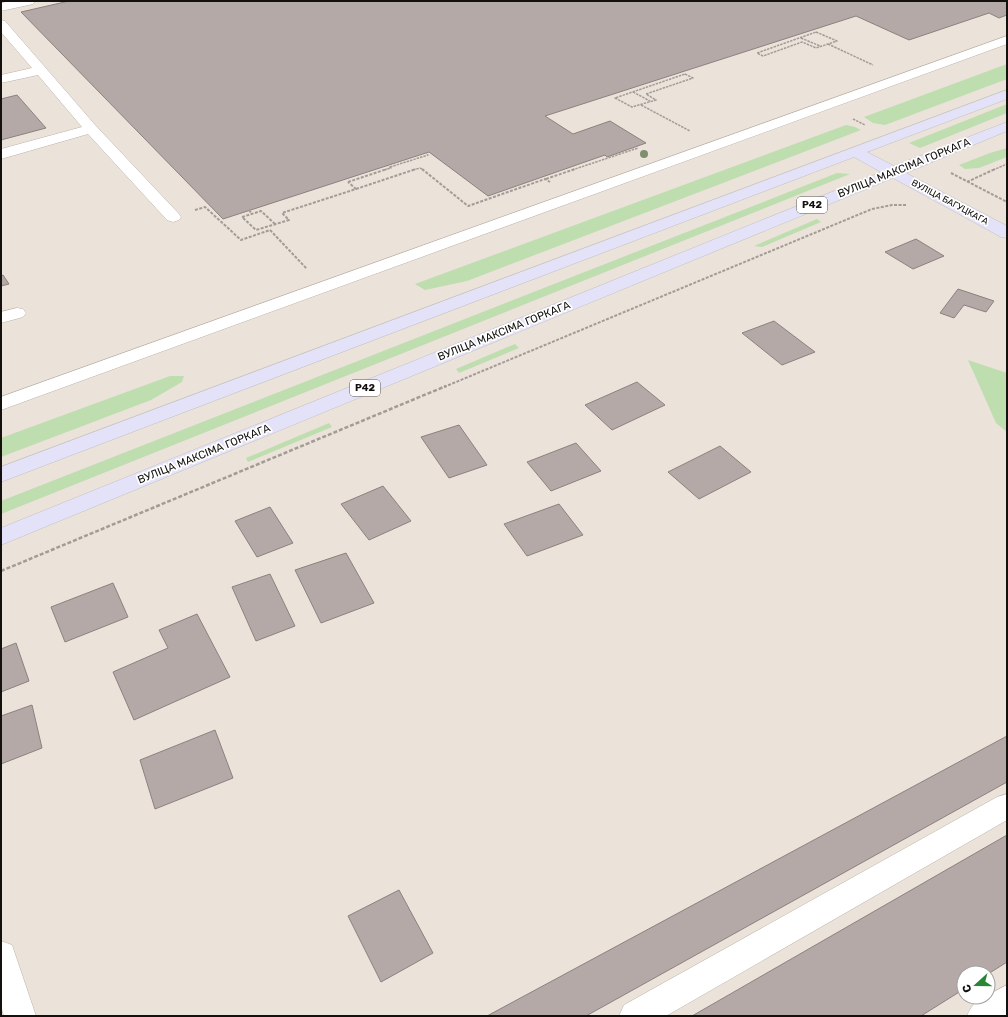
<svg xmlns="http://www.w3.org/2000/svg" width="1008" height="1017" viewBox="0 0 1008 1017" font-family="Rubik,sans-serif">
  <rect width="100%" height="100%" fill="#ebe2da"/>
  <path fill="#bedeaf" d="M1007,64V79L885,125L873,123L864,117Z
    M1007,104V113L920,148L909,143Z
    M846,125L855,127L861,130L467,281L425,290L415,284Z
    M1007,148V157L979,168L965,169L959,165L990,153Z
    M837,173L850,174L1,514V501Z
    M817,219L821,222L762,247L754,246Z
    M515,344L519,348L459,373L456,369Z
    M968,360L1007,373V432L996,423Z
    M170,376H184L182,382L151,400L1,457V438Z
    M329,423L332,427L248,462L246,458Z"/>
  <path fill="#b5a9a7" stroke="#8d817f" d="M69,1H1007V15L999,18L989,13L909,40L856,16L545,116L573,134L610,121L646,143L607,157L605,155L488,196L429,152L223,219L21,12Z
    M17,95L46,128L1,140V99Z
    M916,239L944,256L913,269L885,252Z
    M3,275L9,284L1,286V276Z
    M958,289L994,301L986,312L964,305L954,318L940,313Z
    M774,321L815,352L782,365L742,333Z
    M637,382L665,405L612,430L585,405Z
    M459,425L487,465L449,478L421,437Z
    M576,443L601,471L551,491L527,462Z
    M720,446L751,472L699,499L668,472Z
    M383,486L411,521L369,540L341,504Z
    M559,504L583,535L527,556L504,524Z
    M270,507L293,543L257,557L235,521Z
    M346,553L374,603L321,623L295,570Z
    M270,574L295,626L256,641L232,587Z
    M113,583L128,617L65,642L51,607Z
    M197,614L230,677L134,720L113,672L168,648L159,630Z
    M16,643L29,681L1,692V649Z
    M32,705L42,748L1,764V716Z
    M215,730L233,778L155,809L140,760Z
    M1007,736V782L586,1016H487Z
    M1007,835V962L988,974L964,973V989L921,1016H692Z
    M399,890L433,953L381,982L348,916Z"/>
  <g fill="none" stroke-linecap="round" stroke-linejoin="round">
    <defs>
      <path id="minor" d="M12,1H35L33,4L1,11V3Z
        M1,20L5,21L96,126L179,214L181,217L179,220L173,222L167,220L88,134L1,159V149L82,127L38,75L1,83V75L32,68L1,32Z
        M1007,36V44L1,410V397Z
        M17,308L23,309L26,313L23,317L1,323V312Z
        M1007,794V820L666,1016H619L624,1005L997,797Z
        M1,941L12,945L36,1016H4L1,1006Z
        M1007,985V1016H967C971,1007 977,997 988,997V995Z"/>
      <path id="major" d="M1007,90V99L867,152L894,166L1007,122V131L906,173L1007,226V238L1001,237L893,178L1,545V528L881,172L854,157L1,482V467Z"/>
    </defs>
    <use href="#minor" stroke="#bbb3ab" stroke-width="1"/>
    <use href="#major" stroke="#c2c1c0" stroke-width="1"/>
    <path stroke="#a39c95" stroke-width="1.5" stroke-dasharray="2.5 1" stroke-linecap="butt" d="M816,32L837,41L816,48L802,42L763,56L757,53Z
      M801,38L820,46
      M828,44L873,65
      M685,74L693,78L646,94L656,100L632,107L615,98Z
      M633,92L650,101
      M641,105L690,131
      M853,119L865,125
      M390,167L428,155L426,153
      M384,170L391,168L388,166
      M413,170L420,168L423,170
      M572,170L638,148
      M993,170L1007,164"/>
    <path stroke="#a39c95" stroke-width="2" stroke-dasharray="3 1.5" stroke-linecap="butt" d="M422,169L468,206L545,179L550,182
      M951,173L1007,202
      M546,179L575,169
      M348,182L387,169
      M967,182L995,169
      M356,189L416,169
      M195,210L205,207L241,240L270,230
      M249,210L252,214
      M275,224L261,211L242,217L256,230L289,220L282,213L356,189L348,182
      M270,230L307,269
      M444,387L872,209L892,205H906"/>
    <path stroke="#a39c95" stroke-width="2.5" stroke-dasharray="4 2" stroke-linecap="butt" d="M1,571L446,386"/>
    <use href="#minor" fill="#fff" fill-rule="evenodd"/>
    <use href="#major" fill="#e3e2f8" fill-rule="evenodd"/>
    <path stroke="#847e78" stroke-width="2" stroke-dasharray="4.5 4.5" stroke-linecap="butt" d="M1,1H3"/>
  </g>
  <circle fill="#808e6d" cx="644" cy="154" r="4"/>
  <g text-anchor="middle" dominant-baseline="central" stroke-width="3.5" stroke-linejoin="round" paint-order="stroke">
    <g font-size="9" fill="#13100d" stroke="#fff">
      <text transform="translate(950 202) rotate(28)">ВУЛІЦА БАГУЦКАГА</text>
    </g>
    <g fill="#fff" stroke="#5a5856" stroke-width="1">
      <rect x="797" y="197" width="30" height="16" rx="3"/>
      <rect x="350" y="380" width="30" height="16" rx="3"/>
    </g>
    <g font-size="10" font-weight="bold" fill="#13100d">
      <text x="812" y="205">Р42</text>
      <text x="365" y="388">Р42</text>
    </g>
    <g font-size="11" fill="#13100d" stroke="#fff">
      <text transform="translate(904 168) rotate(-22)">ВУЛІЦА МАКСІМА ГОРКАГА</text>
      <text transform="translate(504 331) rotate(-22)">ВУЛІЦА МАКСІМА ГОРКАГА</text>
      <text transform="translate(204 454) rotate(-22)">ВУЛІЦА МАКСІМА ГОРКАГА</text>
    </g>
  </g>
  <rect width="1008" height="1017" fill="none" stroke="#13100d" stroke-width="4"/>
  <g transform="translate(976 985) rotate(249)"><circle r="19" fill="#ffffff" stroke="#a19f9e"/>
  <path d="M0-3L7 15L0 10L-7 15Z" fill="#2a8637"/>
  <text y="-6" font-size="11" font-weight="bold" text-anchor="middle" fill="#13100d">С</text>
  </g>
</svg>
